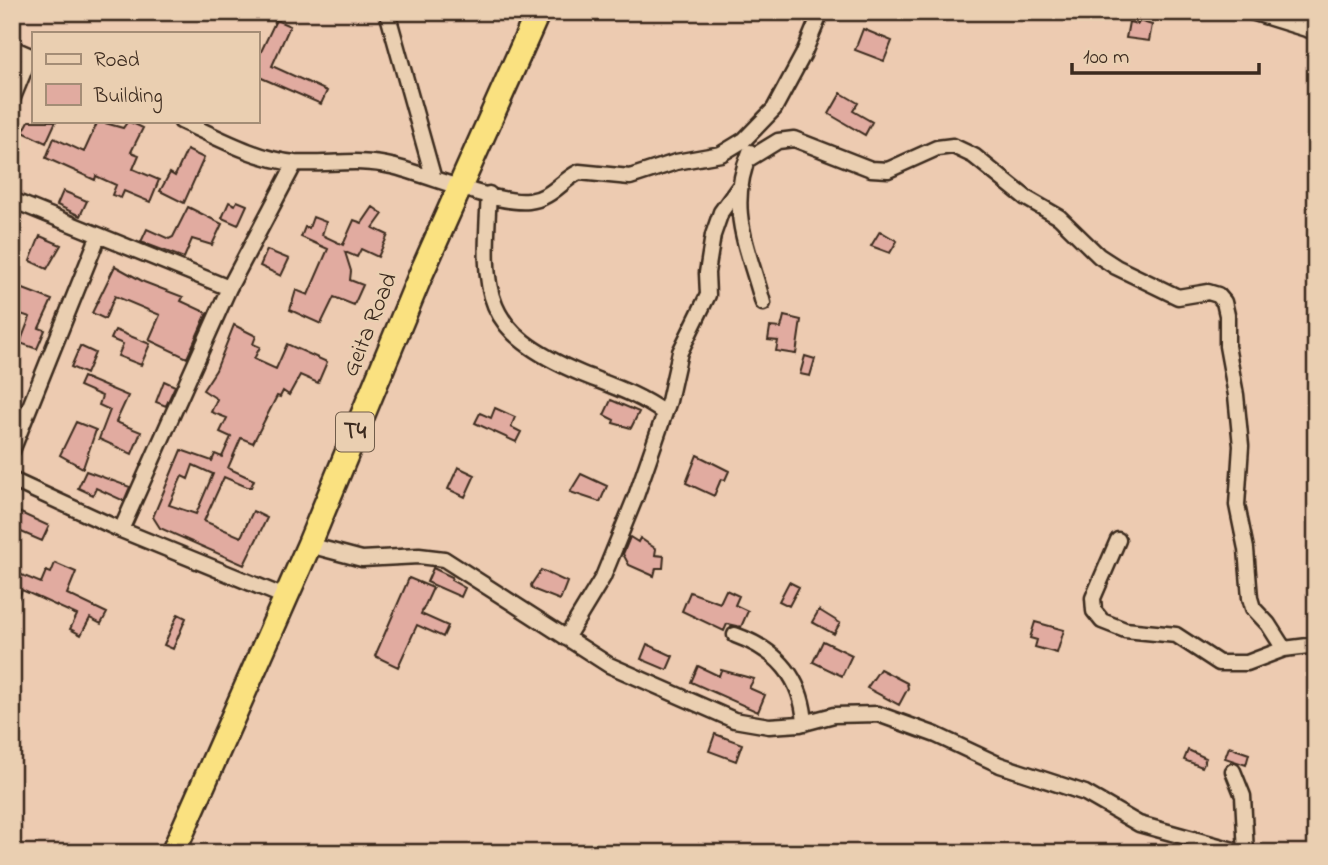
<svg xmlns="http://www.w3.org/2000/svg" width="1328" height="865" viewBox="0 0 1328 865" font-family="'Indie Flower',sans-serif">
  <rect width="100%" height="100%" fill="#edcbb1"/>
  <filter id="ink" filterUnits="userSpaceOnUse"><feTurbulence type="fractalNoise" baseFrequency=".0143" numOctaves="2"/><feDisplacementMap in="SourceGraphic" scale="14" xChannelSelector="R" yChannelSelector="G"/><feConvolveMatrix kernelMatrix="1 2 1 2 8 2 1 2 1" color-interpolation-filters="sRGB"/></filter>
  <g filter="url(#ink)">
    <path fill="#e1aba0" stroke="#3b2a1e" stroke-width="2" fill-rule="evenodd" d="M276,20L290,26L272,66L327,91L321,104L257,76V60Z
      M1139,21L1152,25L1149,41L1126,38L1129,22L1138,24Z
      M863,29L892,41L884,61L855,50Z
      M841,93L858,103L853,111L872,122L865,135L829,114Z
      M29,121H56L46,143L23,132Z
      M98,121L123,128L128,121L143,128L131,152L139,155L133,169L159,180L150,202L124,191L121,198L112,195L116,185L96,176L95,180L46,158L54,138L84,152Z
      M187,150L204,158L184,203L160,191L170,173L175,176Z
      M63,191L87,201L80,216L57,205Z
      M237,201L247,205L238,225L222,218L229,202L235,205Z
      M188,207L222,224L212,245L192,239L184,258L141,242L147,229L169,239L173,237Z
      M373,207L383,214L373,228L388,235L378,257L361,249L357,257L345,252L351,271L350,280L363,285L354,305L334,297L321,324L290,310L296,290L308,295L328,249L301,237L305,227L309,228L313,217L326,222L322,235L343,245L354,220L362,223Z
      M880,231L897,241L890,253L871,246Z
      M40,236L61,245L47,269L30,261Z
      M267,250L289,259L281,276L260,266Z
      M115,266L144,282L183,297L181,301L207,313L187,358L149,340L160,315L115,296L105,319L92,313Z
      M18,287L52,300L39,328L45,330L37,349L20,343L30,317L12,311V300Z
      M784,316L801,320L796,354L776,351L778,341L768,340L770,327L781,328Z
      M234,325L256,336L253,344L260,347L254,359L276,369L287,344L327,362L318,383L300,375L289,395L283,391L280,397L277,396L253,443L241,438L228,468L254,480L251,487H247L224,477L204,521L241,537L253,511L267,518L244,565L160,528L153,517L181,450L212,461L215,454L222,457L231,437L220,432L227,418L211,412L217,399L203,390L216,370ZM193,465L213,474L196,514L169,505L182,476L188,479Z
      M115,330L150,344L141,365L118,356L123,344L111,339Z
      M80,346L95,353L86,374L71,367Z
      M805,356L815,359L810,376L800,374Z
      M83,377L128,396L116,422L141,432L132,454L99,439L110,410L99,405L102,396L79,386Z
      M164,381L175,386L166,406L156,402Z
      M611,400L639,412L631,428L613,423L614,420L604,415Z
      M495,408L515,417L511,427L521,432L516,442L475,423L480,413L491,418Z
      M76,422L96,430L83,468L60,455Z
      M697,455L729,471L725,480L721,479L714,496L686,483Z
      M458,467L475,475L465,497L448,489Z
      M86,471L130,487L124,501L96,488L93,495L78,488Z
      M581,474L607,486L600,502L570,492Z
      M12,509L49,526L42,541L12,528Z
      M630,537L638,542L640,538L656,549L655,555L664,556L663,568H656L654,576L629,565L623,554Z
      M55,563L76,572L67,594L107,613L101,624L90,618L81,635L70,629L77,615L22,590L12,612V571L41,583L46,571L51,573Z
      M433,568L452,577L451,580L465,588L461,597L427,582Z
      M541,570L567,582L560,600L532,589L531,585Z
      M409,578L433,588L421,614L448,626L443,637L417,625L398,667L375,656Z
      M789,582L799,587L789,606L779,601Z
      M726,590L739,596L735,605L748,611L741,627L727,624L724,631L682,611L690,592L720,603Z
      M819,610L840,623L834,634L812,622Z
      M178,614L186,618L173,649L164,645Z
      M1035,622L1064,630L1057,653L1035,647L1037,640L1030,638Z
      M823,641L852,655L842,676L813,662Z
      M647,644L673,656L667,670L641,659Z
      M698,666L719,676L721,670L754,679L749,688L765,695L758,712L691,682Z
      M880,669L907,683L908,688L899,705L867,688Z
      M715,734L742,744L736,761L709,751Z
      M1229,747L1249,754L1246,765L1225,758Z
      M1188,750L1206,758L1202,767L1184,760Z"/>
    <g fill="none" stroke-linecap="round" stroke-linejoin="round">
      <defs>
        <path id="minor" d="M387,12L433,176
          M1251,12L1316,32
          M12,48L33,57
          M12,100L30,56
          M181,121C217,137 255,159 295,163C327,165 360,158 391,166C427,174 498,205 529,201C551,199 562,180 579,172L630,177L676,162L721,154L744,140L774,109L803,55L821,12
          M750,152C726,209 748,247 763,303
          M747,160L778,141L794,139L871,169L888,170L937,148L953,146L974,156L1026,198L1059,217L1099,256L1116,267L1178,297L1208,292L1218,295L1224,302L1227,315V346L1236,395L1241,446L1237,505L1246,549L1250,598L1253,608L1268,624L1284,649
          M489,194C483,294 480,331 582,374C612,386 638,394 664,413
          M12,200L229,288
          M12,451L98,237
          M12,480L121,530L285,597
          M121,530L229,288L295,163
          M1118,540L1093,598L1094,611L1102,621L1125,630L1176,635L1219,663H1247L1284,649L1316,645
          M309,545L362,559L419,556L444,559L609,665L734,720L769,726L800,724L834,715L878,714L936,735L1000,765L1085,793L1139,824L1244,853
          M735,635C777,650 802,677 805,723
          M566,638L603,577L636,496L669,401L680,352L708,295L707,273L713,235L721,212L739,187
          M1233,771L1243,796L1246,853"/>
        <path id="trunk" d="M173,853L309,545L421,274L538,12"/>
      </defs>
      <use href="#minor" stroke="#3b2a1e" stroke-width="19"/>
      <use href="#trunk" stroke="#3b2a1e" stroke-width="28"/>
      <use href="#minor" stroke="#eacfb1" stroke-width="14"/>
      <use href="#trunk" stroke="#fae180" stroke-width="23"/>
    </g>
  </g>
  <g text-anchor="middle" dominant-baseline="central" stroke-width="5" stroke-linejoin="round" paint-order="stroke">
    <rect fill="#eacfb1" stroke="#705c4a" stroke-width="2" x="336" y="412.5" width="38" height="39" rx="5"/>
    <g font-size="23" font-weight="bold" fill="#3b2a1e">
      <text x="355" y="432">T4</text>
    </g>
    <g font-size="24" fill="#3b2a1e" stroke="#eacfb1">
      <text transform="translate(371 325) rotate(-68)">Geita Road</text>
    </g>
  </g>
  <rect width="1328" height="865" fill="none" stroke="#eacfb1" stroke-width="42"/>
  <rect x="21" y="21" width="1286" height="823" fill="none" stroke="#3b2a1e" stroke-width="2.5" filter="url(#ink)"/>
  <rect x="32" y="32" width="228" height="91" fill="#eacfb1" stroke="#a48d76" stroke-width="2"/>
  <rect x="46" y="54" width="35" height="10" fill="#eacfb1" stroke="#a48d76" stroke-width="2"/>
  <text x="94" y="66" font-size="21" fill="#3b2a1e">Road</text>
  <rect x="46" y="84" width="35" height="21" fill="#e1aba0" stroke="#a48d76" stroke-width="2"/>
  <text x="94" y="102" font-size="21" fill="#3b2a1e">Building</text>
  <path d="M1072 63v10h187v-10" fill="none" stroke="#3b2a1e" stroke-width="3.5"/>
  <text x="1083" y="63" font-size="21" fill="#3b2a1e" stroke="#eacfb1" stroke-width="5" paint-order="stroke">100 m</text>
</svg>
